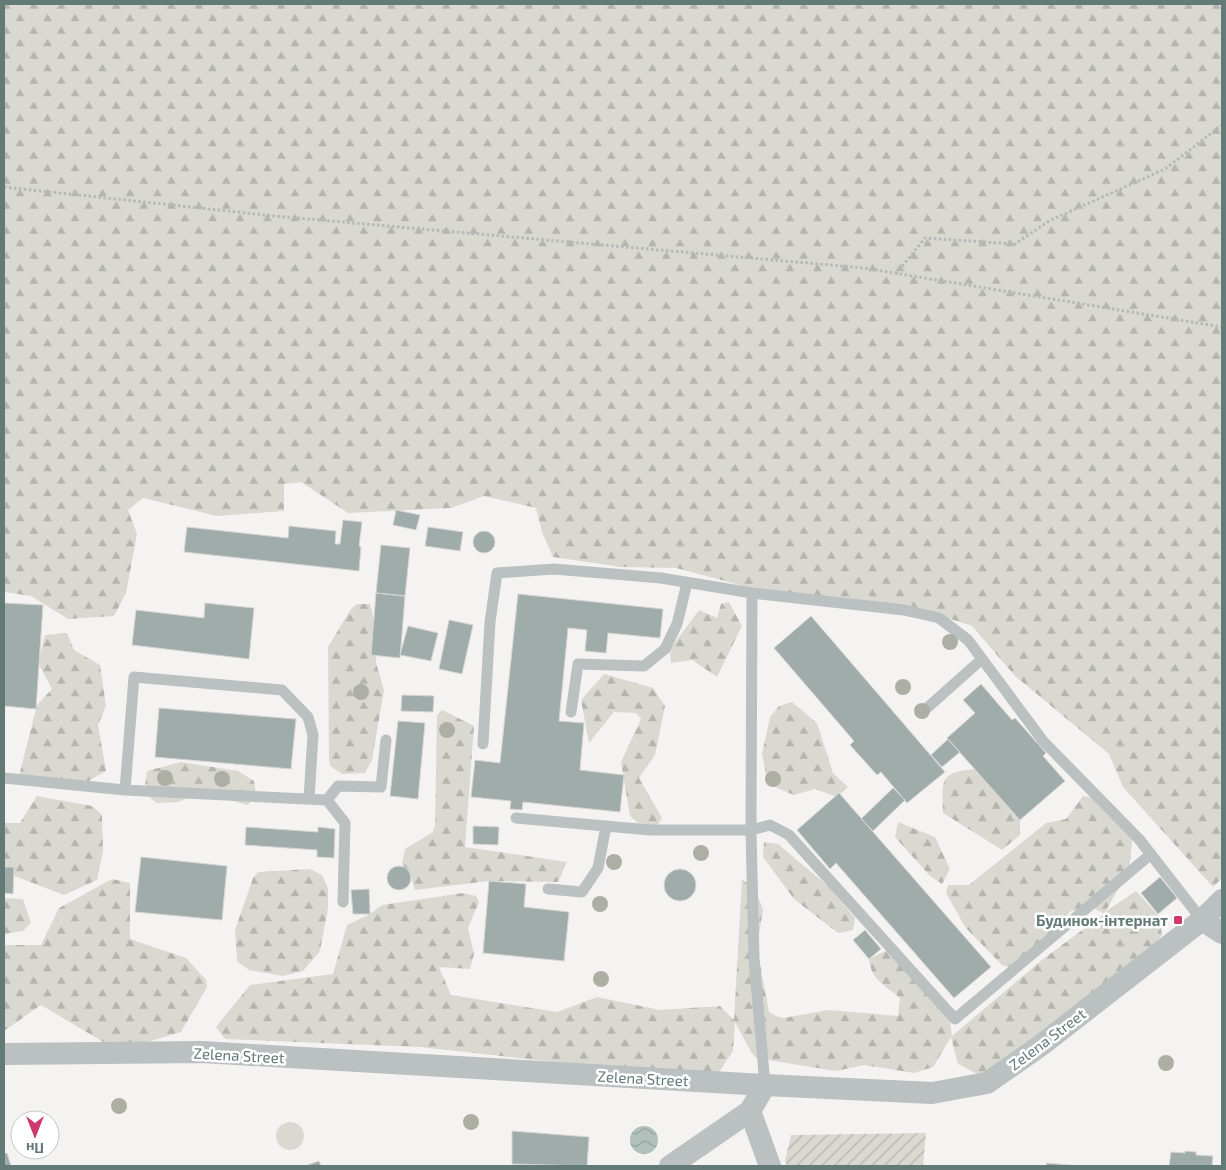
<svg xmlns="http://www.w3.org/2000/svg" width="1226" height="1170" viewBox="0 0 1226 1170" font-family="'Exo 2',sans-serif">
  <defs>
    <pattern id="forest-firs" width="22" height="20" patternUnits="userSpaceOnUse" patternTransform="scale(1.25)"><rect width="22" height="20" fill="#d9d9d1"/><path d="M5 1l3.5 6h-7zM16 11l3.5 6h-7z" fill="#b4b5ae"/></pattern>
    <pattern id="garden-furrows" width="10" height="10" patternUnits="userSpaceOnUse" patternTransform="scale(1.25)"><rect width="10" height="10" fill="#d9d9d1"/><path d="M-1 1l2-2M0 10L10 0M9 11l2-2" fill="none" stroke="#b4b5ae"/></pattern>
    <pattern id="water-waves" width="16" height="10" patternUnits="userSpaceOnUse" patternTransform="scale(1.25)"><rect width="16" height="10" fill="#b1c1bc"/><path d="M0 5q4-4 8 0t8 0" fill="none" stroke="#94a29e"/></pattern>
  </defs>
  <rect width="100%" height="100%" fill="#f5f3f2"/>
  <path fill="#d9d9d1" d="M276 1136a14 14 0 1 1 28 0a14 14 0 1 1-28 0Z"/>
  <path fill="url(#forest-firs)" d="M4,4H1222V878L1213,887L1123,787L1109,754L1015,676L972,626L911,606L770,593L676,568L621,567L553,557L542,532L536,508L484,496L451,508L348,513L301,482L284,484V511L217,516L143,498L128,510L137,534L126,593L114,616L68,619L31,596L4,592Z
    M729,602L742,626L717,677L692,660L671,663L670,649L699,610L717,618L721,604Z
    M357,604H370L377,632L376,663L384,690L372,760L365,773L342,774L330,766L329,759L328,647L351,609Z
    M67,633L74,650L100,665L106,706L98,725L106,771L73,790L17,784L37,705L52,689L38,663L45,635Z
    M604,674L653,688L665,706L655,755L639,778L662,818L652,835L630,816L621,762L641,719L636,713L614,712L589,743L581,700Z
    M792,702L817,723L833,773L848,787L837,797L815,789L794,795L768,784L762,754L770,717L779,706Z
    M442,710L474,726L465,847L567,862L558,882L489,881L415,890L411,877L402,864L405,849L433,832L435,825L437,715Z
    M181,762L238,771L254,781L256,794L248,805L199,792L179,802L157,803L144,793L147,771Z
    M976,769L1018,814L1020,820V835L1002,850L943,813C942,780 939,772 976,769Z
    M37,796L92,806L102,815L103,851L97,880L64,895L4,872V823H20Z
    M1083,796L1099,799L1133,835L1129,871L1105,912L1136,891L1159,916L1162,935L1151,952L1122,984L979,1075L958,1064L951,1037L933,1067L914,1073L864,1065L836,1071L829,1070L756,1058L751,1052L735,1022L733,1051L719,1072L666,1074L420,1047L225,1039L216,1027L250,985L333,974L347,925L370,914L382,905L463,893L476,896L479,902L468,928L474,954L470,969L439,967L451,995L557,1012L597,997L660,1010L720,1006L734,1020L742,879L755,889L763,909L757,947L769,1012L776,1016L783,1018L829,1010L898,1016L900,998C885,985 871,980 869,959L889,949L949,1015L952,1036L1043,959L1104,914L1094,908L1071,911L1023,963L1009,967L1002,965L965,927L946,893L948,885H969L1046,823L1066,819Z
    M898,822L935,837L950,869L942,884L930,876L895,837Z
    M764,842L778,844L829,887L855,918L853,930L838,933L794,899L763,857Z
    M310,869L322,875L328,888V908L320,951L303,971L283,976L249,970L237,961L235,930L253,878L258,872Z
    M112,879L130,883V939L186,958L206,980L207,987L181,1032L134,1046L105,1043L41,1005L4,1031V945H41L59,908Z
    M4,898L23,899L31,923L23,931L4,934Z"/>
  <path fill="url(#garden-furrows)" d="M926,1133L923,1166H787L785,1161L791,1135Z"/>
  <path fill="url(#water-waves)" d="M630 1140a14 14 0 1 1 28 0a14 14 0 1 1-28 0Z"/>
  <path fill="#a0acaa" stroke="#d6d5d4" d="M396,510L420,515L416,530L393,525Z
    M343,520L362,522L359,546L361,547L359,571L184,552L187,527L288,538L289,526L336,531L335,544H340Z
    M428,527L463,532L460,551L425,546Z
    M473 542a11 11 0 1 1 22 0a11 11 0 1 1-22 0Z
    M381,545L410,548L405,596L376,593Z
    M376,593L405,596L400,658L371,655Z
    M518,594L663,609L660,638L608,633L606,653L585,651L587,630L568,628L559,721L584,723L580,770L624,775L620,812L523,802L522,810L510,809L511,801L471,797L475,760L500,763Z
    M4,603L43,605L36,709L4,706Z
    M205,603L254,608L249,659L132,645L136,610L204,618Z
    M811,616L945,772L907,803L881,772L877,775L850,745L854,741L774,648Z
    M449,620L473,625L462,674L439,669Z
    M408,626L438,633L431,661L400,655Z
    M981,684L1012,720L1015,718L1046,753L1043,756L1065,781L1020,820L947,738L975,713L963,700Z
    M402,695L434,696L433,712L401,711Z
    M159,708L296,719L291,769L155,757Z
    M398,721L425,723L418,799L390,796Z
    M948,739L960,752L942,767L931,755Z
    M893,788L905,800L873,831L861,819Z
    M839,793L991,967L954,998L836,863L830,869L797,830Z
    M473,826L499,827L498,845L473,844Z
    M246,827L318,832V827L335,829L334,858L317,857V850L245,845Z
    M141,857L227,866L222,920L135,912Z
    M387 878a12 12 0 1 1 24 0a12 12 0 1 1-24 0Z
    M4,867H14L13,894L4,893Z
    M664 885a16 16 0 1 1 32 0a16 16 0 1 1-32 0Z
    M1160,877L1177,898L1158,914L1141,893Z
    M489,881L526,884L524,907L569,912L564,961L483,953Z
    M369,889L370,914H353L351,890Z
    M865,930L881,949L869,959L853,940Z
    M512,1131L589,1137L587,1166L512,1164Z
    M1185,1151L1196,1152V1155L1213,1156L1212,1166H1169L1171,1152L1185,1153Z
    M7,1153L11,1166H4V1154Z
    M319,1161L321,1166H305Z
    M1047,1163L1069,1165L1079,1166H1046Z"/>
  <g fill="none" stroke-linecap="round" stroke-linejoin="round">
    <path stroke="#b4bab9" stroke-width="3" stroke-dasharray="2.5 2.5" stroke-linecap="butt" d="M4,187L274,216L864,268L1222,327
      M896,274L925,238L1015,244L1049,221L1165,169L1222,125"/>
    <path stroke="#bac1c0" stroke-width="11" d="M752,593L904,610L939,618L968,640L1043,741L1139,839L1202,920
      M927,708L982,659
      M571,712L578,664L644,666L665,649L677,624L687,583
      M483,744L490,622L497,573L554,569L661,578L752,593L751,830L754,959L765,1085
      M4,778L125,790L134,677L282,690L308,717L313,735L309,799
      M125,790L327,800L338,786L381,787L386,740
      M327,800L345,823L343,902
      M516,818L650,830H751L770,825L789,835L955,1019L1151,854
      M548,889L582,892L598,868L606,826"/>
    <path stroke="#bac1c0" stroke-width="22" d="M1202,920L1222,933
      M4,1054L202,1052L765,1085L932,1093L987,1083L1040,1046L1202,920L1222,900
      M750,1111L770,1166
      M670,1166L750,1111L765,1085"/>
  </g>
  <g fill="#aeafa4">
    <circle cx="950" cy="642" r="8"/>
    <circle cx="903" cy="687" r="8"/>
    <circle cx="361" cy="692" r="8"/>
    <circle cx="922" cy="711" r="8"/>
    <circle cx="447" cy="730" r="8"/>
    <circle cx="165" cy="778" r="8"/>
    <circle cx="222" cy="779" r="8"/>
    <circle cx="773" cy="779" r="8"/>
    <circle cx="701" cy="853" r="8"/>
    <circle cx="614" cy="862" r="8"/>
    <circle cx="600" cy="904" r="8"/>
    <circle cx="601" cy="979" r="8"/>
    <circle cx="1166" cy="1063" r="8"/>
    <circle cx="119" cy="1106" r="8"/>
    <circle cx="471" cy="1122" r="8"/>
  </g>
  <rect fill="#cf386e" stroke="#fff" stroke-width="2" x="1173" y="915" width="10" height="10" rx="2.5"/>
  <g text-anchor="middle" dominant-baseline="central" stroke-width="5" stroke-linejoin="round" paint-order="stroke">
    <g font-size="15" font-weight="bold" fill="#637a77" stroke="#fff" text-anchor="end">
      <text x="1168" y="920">Будинок-інтернат</text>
    </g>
    <g font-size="15" fill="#637a77" stroke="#fff">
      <text transform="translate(1047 1039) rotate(-37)">Zelena Street</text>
      <text transform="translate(239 1055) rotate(3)">Zelena Street</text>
      <text transform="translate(643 1078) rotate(3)">Zelena Street</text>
    </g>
  </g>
  <rect width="1226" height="1170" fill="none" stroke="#637a77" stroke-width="10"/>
  <g transform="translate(35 1135) rotate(180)"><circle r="24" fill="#ffffff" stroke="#c1cac9"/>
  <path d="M0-4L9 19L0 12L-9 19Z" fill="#cf386e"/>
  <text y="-8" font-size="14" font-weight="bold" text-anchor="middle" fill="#637a77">Пн</text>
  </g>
</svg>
